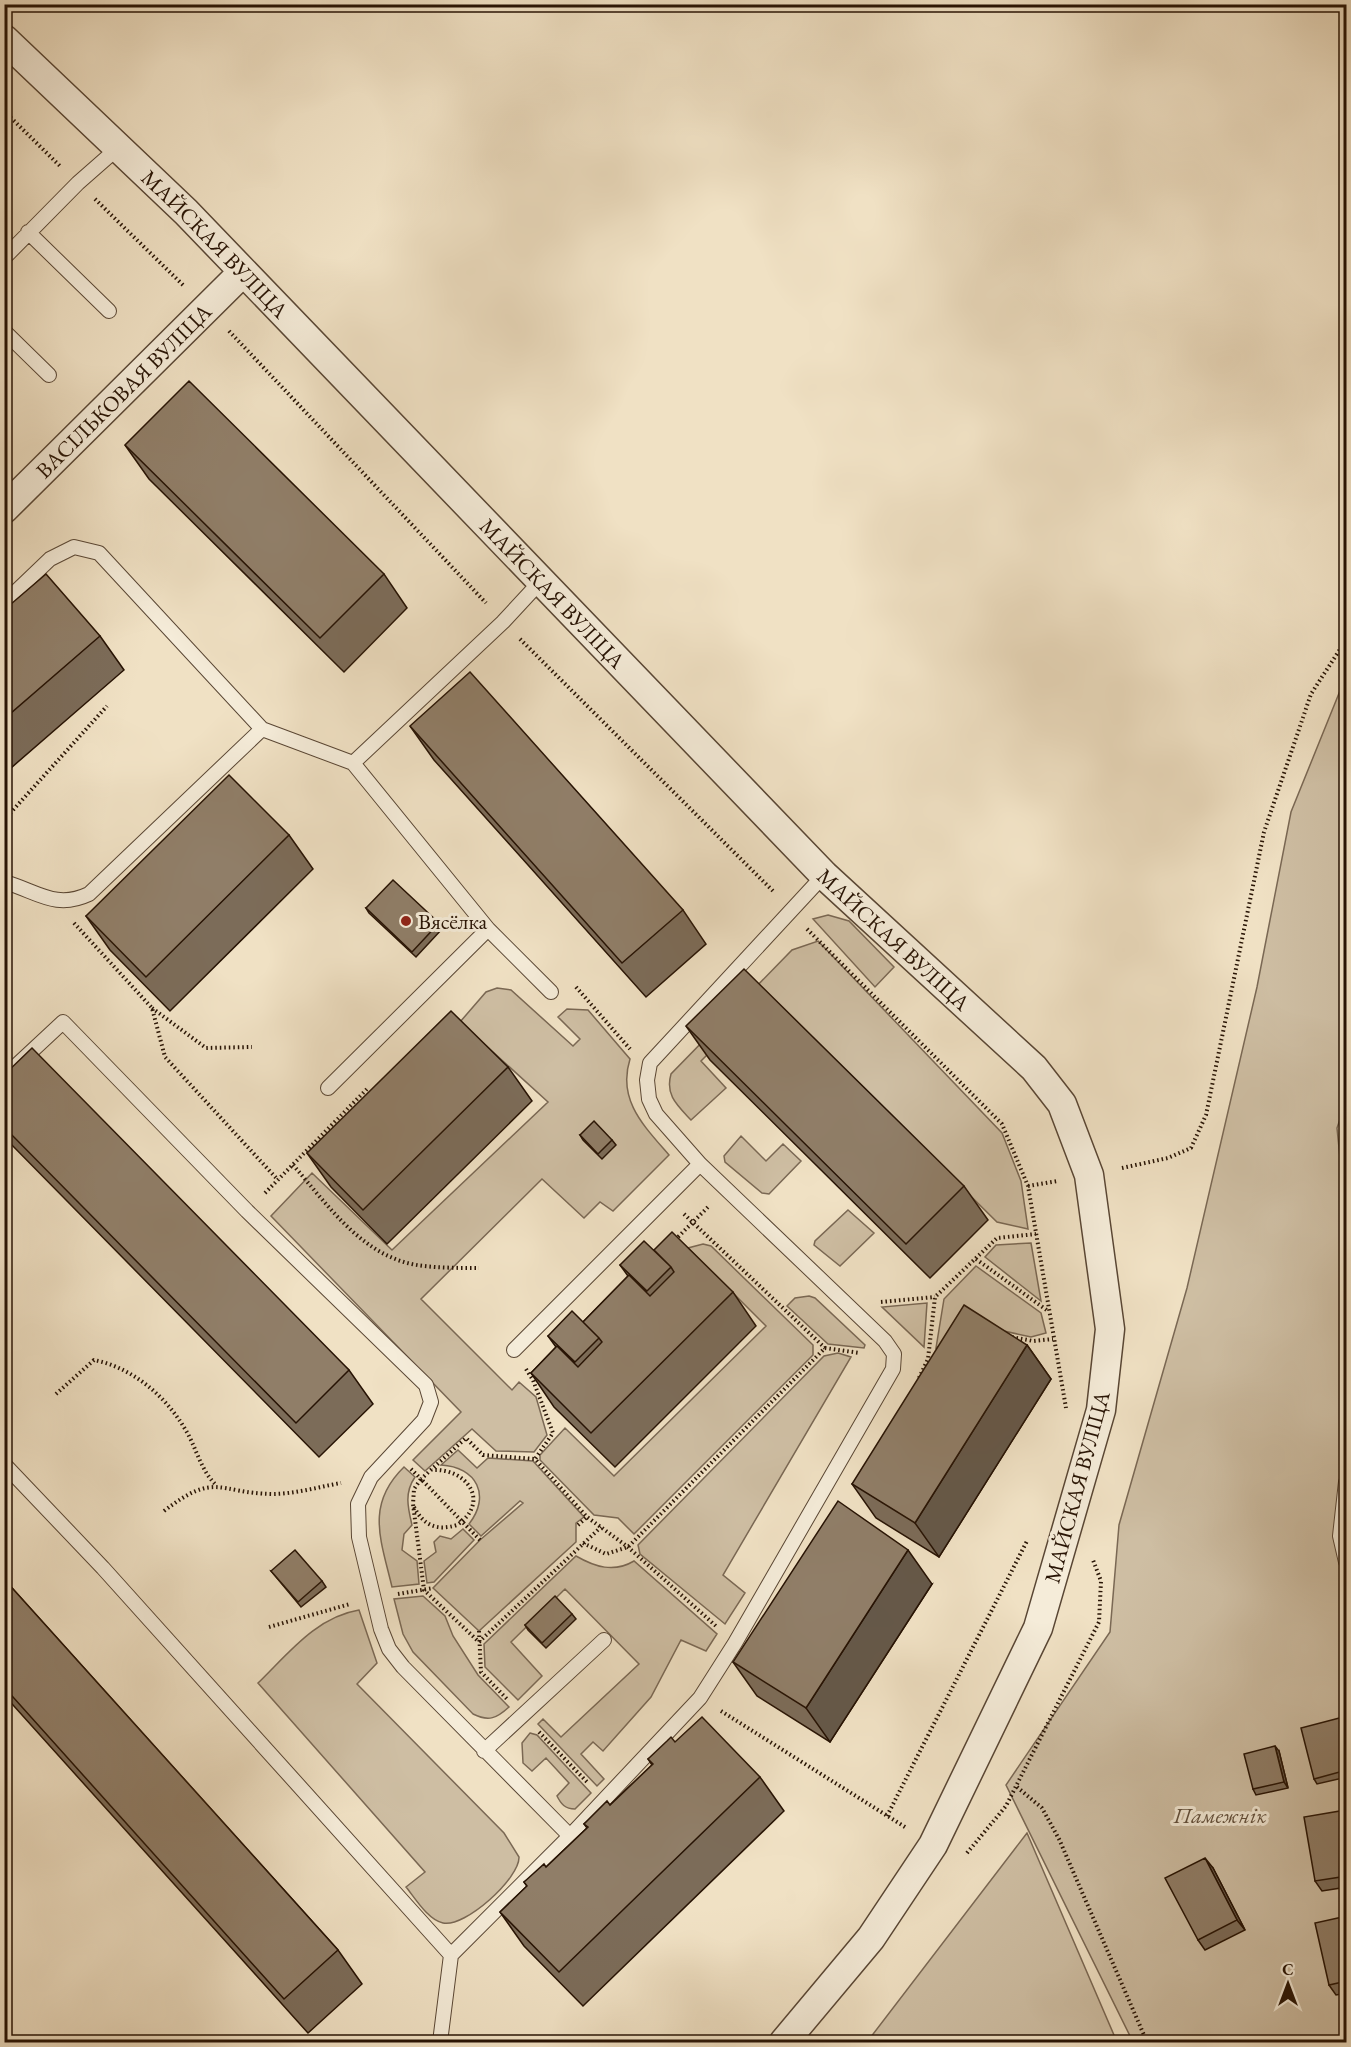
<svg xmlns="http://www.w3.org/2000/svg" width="1351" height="2047" viewBox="0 0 1351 2047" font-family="'EB Garamond',serif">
  <rect width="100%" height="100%" fill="#f0e1c4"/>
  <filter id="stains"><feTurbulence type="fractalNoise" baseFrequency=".00333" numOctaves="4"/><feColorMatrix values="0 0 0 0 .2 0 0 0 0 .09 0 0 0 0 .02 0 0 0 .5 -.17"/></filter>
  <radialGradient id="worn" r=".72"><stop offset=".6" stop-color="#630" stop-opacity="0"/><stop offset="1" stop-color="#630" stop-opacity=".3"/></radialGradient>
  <path fill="#cebea3" stroke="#7a6854" stroke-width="1.5" d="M1346,676V1102L1337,1128L1346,1216V2042H1133L1006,1785L1110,1632L1119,1525L1187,1288L1257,987L1291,812Z
    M828,915L849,921L894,967L875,987L813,919Z
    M818,941L1002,1133L1021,1181L1028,1229L997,1222L767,995L701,1061L726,1088L691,1120C677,1105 665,1095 671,1074L792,950Z
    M497,988L511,990L573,1046L580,1039L558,1017L567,1009L588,1010L630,1059C617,1100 644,1126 669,1155L613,1211L600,1202L584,1218L542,1179L421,1299L512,1390L519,1382L536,1397L547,1435L534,1452L496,1451L472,1429L425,1471L413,1460L461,1412L271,1216L312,1173L392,1250L548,1102L460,1022L486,992Z
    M741,1136L766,1161L783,1144L801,1161L769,1194L762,1193L725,1162L724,1156Z
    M848,1210L874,1233L840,1266L814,1245L815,1241Z
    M1031,1243L1041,1301L985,1257L996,1245Z
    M703,1244L711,1246L813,1345V1355L634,1534L618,1518L594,1515L540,1460V1455L565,1428L614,1476L766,1326L688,1248Z
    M976,1266L1041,1313L1046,1333L1031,1337L981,1326L936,1348L944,1299Z
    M809,1296L815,1298L865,1345L864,1348L828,1344L787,1306L795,1298Z
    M927,1303L924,1347L882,1307Z
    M838,1353L851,1357L723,1575L745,1593L725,1624L640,1554L638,1545L824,1356Z
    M458,1450L477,1468L488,1458L533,1461L584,1517L576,1523V1542L479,1631L433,1588L480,1540L523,1503L520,1501L481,1536L469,1524C491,1496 477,1467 441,1465Z
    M404,1467L415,1477C404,1493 408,1508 412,1525L404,1534L402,1550L417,1561L419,1584L392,1587C381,1540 365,1505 404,1467Z
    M463,1529L474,1540L434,1582L427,1583L424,1561L436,1552L434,1542L440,1536L451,1539Z
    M576,1556C595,1567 614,1573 634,1561L717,1634L706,1651L681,1640L651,1697L603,1751L593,1742L581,1754L604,1779L597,1786L538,1724L543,1719L561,1737L639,1664L565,1589L511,1642L542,1676L518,1700L485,1667L484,1644Z
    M423,1596L445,1616L453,1636L478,1675L509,1707C497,1718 489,1722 473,1714L413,1652L403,1634L394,1599Z
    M359,1610L377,1663L357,1684L504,1833L519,1857C520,1878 465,1928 443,1923C428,1920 415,1898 406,1887L425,1872L258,1683C288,1654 316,1617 359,1610Z
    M530,1733L537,1735L591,1793L575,1809C565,1809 561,1804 557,1796L569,1783L546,1758L532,1771L523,1763L522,1743Z
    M1027,1833L1117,2042H867Z"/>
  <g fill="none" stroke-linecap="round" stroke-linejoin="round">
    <defs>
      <path id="service" d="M28,232L109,311
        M4,258L78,183L119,147
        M4,331L49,375
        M4,603L50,559L74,547L99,553L262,729L353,763L488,929L551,992
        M353,763L503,622L541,581
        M4,882C37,891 55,910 89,894L262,729
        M4,1077L63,1022L247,1211L426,1385L431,1402L424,1420L371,1477L358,1504L359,1537L381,1629L389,1649L403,1667L570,1836
        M328,1088L488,929
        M514,1350L700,1164
        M4,1464L103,1568L451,1955
        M1346,1482L1340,1536L1346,1562
        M484,1751L604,1640
        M440,2042L451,1955L570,1836L700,1698L735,1643L893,1369L894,1354L885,1341L700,1164L656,1114L649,1099L647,1080L650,1063L824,875"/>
      <g id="minor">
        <path id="s1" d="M4,39L186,212L824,875L1034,1068L1062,1104L1089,1175L1110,1329L1101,1410L1038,1628L933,1845L871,1938L784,2042"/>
        <path id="s2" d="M4,509L242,273"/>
      </g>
    </defs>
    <use href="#service" stroke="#594634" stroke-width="16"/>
    <use href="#minor" stroke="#594634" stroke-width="31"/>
    <path stroke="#271304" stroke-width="4" stroke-dasharray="1.5 3" stroke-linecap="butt" d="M4,111L61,167
      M95,199L184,286
      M229,331L486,603
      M520,639L774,892
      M4,820L107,706
      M74,923L152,1008L165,1057L278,1180
      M807,929L1002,1124L1028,1186L1066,1408
      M576,987L630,1049
      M152,1008L206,1048L252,1047
      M293,1165C329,1206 364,1260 424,1266C442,1268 461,1268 479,1268
      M1122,1168L1168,1158L1191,1148L1206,1115L1264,832L1311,694L1346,640
      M1028,1186L1058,1181
      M265,1193L367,1089
      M684,1214L825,1348
      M675,1240L710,1205
      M976,1259L1048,1311
      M881,1302L935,1297
      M1012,1337L1033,1341L1053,1339
      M526,1369L533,1380L553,1433L535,1459L587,1517L628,1547L717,1627
      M919,1378L928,1359L935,1297L997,1238L1036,1234
      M56,1394L94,1360C135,1368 170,1400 189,1436C198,1454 202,1471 216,1485
      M411,1469L421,1479L466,1438L483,1455L535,1459
      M414,1507C424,1526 437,1531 457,1525C491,1502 467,1468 432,1470
      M164,1511C216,1471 217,1493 272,1494C295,1494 318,1487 341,1483
      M578,1525L587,1517
      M480,1540L421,1479L414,1489L413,1504L424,1590L479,1642L601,1527
      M583,1543L606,1554L628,1547L825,1348L860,1353
      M398,1594L433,1588
      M269,1627L350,1604
      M479,1631L481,1672L507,1699
      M721,1711L905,1827
      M539,1732L588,1783
      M1017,1787L1042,1808L1059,1839L1147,2042
      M887,1816L1027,1541
      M967,1853L1006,1806L1099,1622L1101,1581L1093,1560"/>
    <use href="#service" stroke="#f5ecd9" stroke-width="14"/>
    <use href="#minor" stroke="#f5ecd9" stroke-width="28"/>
  </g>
  <path fill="#7c6c59" stroke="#271304" stroke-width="1.5" d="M4,226L11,235L4,241Z
    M125,445L384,574L407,608L344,672L149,479Z
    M4,610L100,636L124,670L4,774Z
    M410,726L683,910L706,944L646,997L434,760Z
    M289,835L313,869L170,1011L110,950L86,916Z
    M366,908L439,923L443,928L416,957L369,913Z
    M686,1026L964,1186L988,1220L930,1278L710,1060Z
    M508,1067L532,1101L387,1244L331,1187L307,1153Z
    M4,1075L349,1370L373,1404L319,1457L4,1137Z
    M580,1135L612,1140L616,1145L602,1159L583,1140Z
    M654,1250L733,1292L756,1326L615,1467L554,1407L531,1373L556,1347L548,1336L583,1322L628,1276L620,1265Z
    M1027,1345L1051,1379L939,1557L876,1518L852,1484Z
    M271,1571L322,1581L326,1587L301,1607Z
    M4,1579L338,1950L362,1984L308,2033L4,1695Z
    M932,1584L830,1742L757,1696L733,1662Z
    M572,1614L576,1619L546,1648L528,1630L525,1625Z
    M1347,1716V1777L1317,1784L1314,1779Z
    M675,1742L760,1777L784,1811L583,2006L524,1946L500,1912L527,1886L524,1882L546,1867L587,1828L584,1824L610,1805L652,1765L648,1759Z
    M1279,1751L1288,1788L1256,1795L1253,1789Z
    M1346,1810L1347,1887L1322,1891L1315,1881Z
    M1213,1868L1245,1930L1205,1950L1198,1940Z
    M1347,1916V1993L1336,1995L1329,1985Z"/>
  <path fill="#655849" stroke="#271304" stroke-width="1.5" d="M1027,1345L1051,1379L939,1557L915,1523Z
    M908,1550L932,1584L830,1742L806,1708Z
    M1275,1746L1279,1751L1288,1788L1284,1782Z
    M1205,1858L1213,1868L1245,1930L1237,1920Z"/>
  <path fill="#907e68" stroke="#271304" stroke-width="1.5" d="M189,381L384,574L320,638L125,445Z
    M46,574L100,636L4,719V610Z
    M470,672L683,910L622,963L410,726Z
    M229,775L289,835L146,977L86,916Z
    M393,880L439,923L412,952L366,908Z
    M744,969L964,1186L906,1244L686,1026Z
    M451,1011L508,1067L363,1210L307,1153Z
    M32,1048L349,1370L296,1423L4,1127V1075Z
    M594,1121L612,1140L598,1154L580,1135Z
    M672,1232L733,1292L591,1433L531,1373L557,1346L578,1367L602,1342L599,1338L583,1322L629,1275L650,1296L674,1272L671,1267L654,1250Z
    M644,1241L671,1267L647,1291L620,1265Z
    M964,1305L1027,1345L915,1523L852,1484Z
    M572,1311L599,1338L575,1362L548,1336Z
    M838,1501L908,1550L806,1708L733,1662Z
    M295,1550L322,1581L298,1602L271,1571Z
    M4,1579L338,1950L284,1999L4,1687Z
    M555,1596L572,1614L542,1643L525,1625Z
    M1347,1716V1770L1314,1779L1301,1728Z
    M702,1717L760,1777L559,1972L500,1912L527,1886L524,1882L544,1864L546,1867L588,1827L584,1824L607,1801L610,1805L653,1764L648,1759L667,1741L671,1737L675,1742Z
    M1275,1746L1284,1782L1253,1789L1244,1754Z
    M1346,1810L1347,1876L1315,1881L1304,1817Z
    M1205,1858L1237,1920L1198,1940L1165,1878Z
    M1347,1916V1981L1329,1985L1315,1923Z"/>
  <circle fill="#8f2418" stroke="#f5ecd9" stroke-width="2" cx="406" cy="921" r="6"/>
  <g text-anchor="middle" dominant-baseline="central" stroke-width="6" stroke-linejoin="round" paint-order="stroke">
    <g font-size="22" fill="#271304" stroke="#f5ecd9">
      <text stroke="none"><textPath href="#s1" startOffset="294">МАЙСКАЯ ВУЛІЦА</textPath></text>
      <text stroke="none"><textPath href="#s2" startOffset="168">ВАСІЛЬКОВАЯ ВУЛІЦА</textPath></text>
      <text stroke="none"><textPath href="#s1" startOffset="780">МАЙСКАЯ ВУЛІЦА</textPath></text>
      <text stroke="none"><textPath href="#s1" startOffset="1266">МАЙСКАЯ ВУЛІЦА</textPath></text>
      <text transform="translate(1077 1487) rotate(-75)">МАЙСКАЯ ВУЛІЦА</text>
    </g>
    <g font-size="22" fill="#271304" stroke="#f5ecd9" text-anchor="start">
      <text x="418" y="921">Вясёлка</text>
    </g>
    <g font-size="22" font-style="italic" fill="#614f3c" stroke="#f5ecd9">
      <text x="1220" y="1815">Памежнік</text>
    </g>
  </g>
  <rect width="1351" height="2047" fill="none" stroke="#f0e1c4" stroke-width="24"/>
  <rect x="6" y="6" width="1339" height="2035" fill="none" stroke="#271304" stroke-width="3"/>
  <rect x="12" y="12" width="1327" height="2023" fill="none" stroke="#271304" stroke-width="1.5"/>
  <g transform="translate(1288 1984)" stroke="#f5ecd9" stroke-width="4.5" paint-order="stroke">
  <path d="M0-4.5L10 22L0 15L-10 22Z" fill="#271304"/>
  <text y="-9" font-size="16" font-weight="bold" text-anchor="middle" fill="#271304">С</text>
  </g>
  <rect width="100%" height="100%" filter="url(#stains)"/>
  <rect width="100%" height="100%" fill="url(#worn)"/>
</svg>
